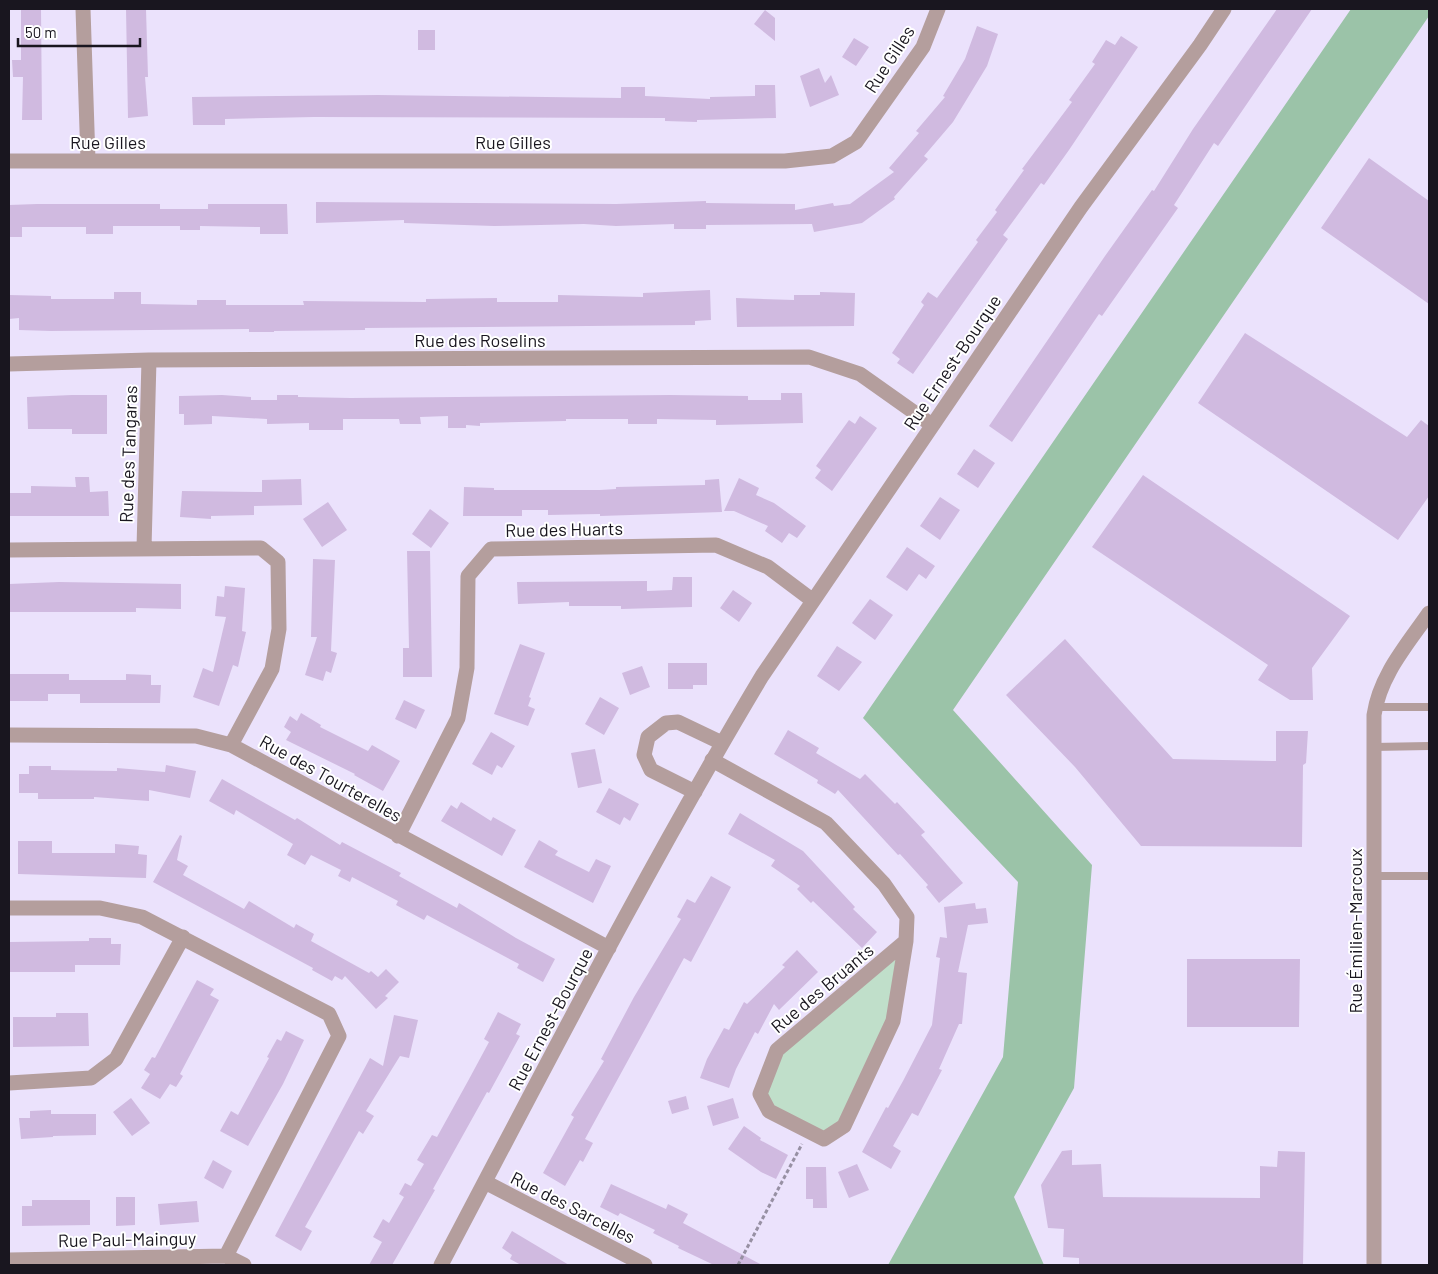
<svg xmlns="http://www.w3.org/2000/svg" width="1438" height="1274" viewBox="0 0 1438 1274" font-family="Barlow,sans-serif">
  <rect width="100%" height="100%" fill="#ebe2fc"/>
  <path fill="#c0dfca" d="M906,941L893,1021L844,1126L824,1139L769,1111L760,1094L777,1050Z"/>
  <path fill="#9bc3a8" d="M1351,9H1429V16L953,710L1092,865L1074,1088L1014,1197L1044,1265H888L1003,1057L1018,882L863,718Z"/>
  <path fill="#d0bae0" d="M21,9H41L42,120H22L23,77H13L12,60H21Z
    M126,9H146L148,77H145L148,116L128,118Z
    M1277,9H1312L1218,146L1214,143L1174,205L1178,208L1102,316L1099,314L1012,442L989,426L1105,256L1152,190L1154,191L1193,129Z
    M765,10L775,18V41L754,24Z
    M977,26L998,34L987,66L953,122L924,156L928,159L894,197L895,199L862,223L814,232L812,224L706,225V229H674V224L616,226L584,224L494,226L404,223V220L316,223V202L616,204L706,201V203L795,204V210L833,203L834,206L850,204L894,172L889,168L919,133L916,131L945,97L943,96L965,59Z
    M418,30H435V50H418Z
    M1121,36L1138,47L1069,150L1044,185L1041,183L1003,235L1008,239L913,374L897,363L900,359L892,353L924,305L921,302L928,292L937,298L978,242L976,240L997,212L995,210L1024,170L1022,169L1072,102L1069,100L1095,64L1092,62L1106,40L1115,45Z
    M854,38L869,47L856,66L842,57Z
    M819,68L825,83L831,75L839,95L810,107L800,76Z
    M755,85H775L776,118L697,120V122L665,121V118L314,117L225,119V125H193L192,97L378,95L621,98V87H645V96L710,99V97L755,96Z
    M1369,158L1429,201V304L1321,228Z
    M37,204H160V209H208V204H287L288,234H260V227L200,226V230H180V226H113V234H86V227H22V237H9V205Z
    M710,290L711,320L695,321V325L365,328V330L274,331V332H249V329L51,331L19,330V318L9,319V295L51,296V299H114V292H141V304L197,305V300H226V305H304L303,301L426,302V299L497,298V302H558V295L643,297V293Z
    M820,292L855,293L854,326L737,327L736,298L794,300V295H820Z
    M1245,333L1407,437L1421,420L1429,426V496L1398,540L1198,403Z
    M781,393H802L803,423L716,425V420L657,419V424H628V419H566V421L480,423V426L466,425V428H448V416L420,417L421,424H400L399,419H343V430H309V423L267,424V419L212,416V424L184,425V414H179V396L222,395L251,397V400H277V395H298V397L351,398L670,395L748,396V400H781Z
    M72,395H107V434H72V429H28L27,397Z
    M860,416L877,428L832,491L815,478L821,470L816,466L849,420L855,424Z
    M974,449L995,463L978,488L957,474Z
    M1143,475L1350,616L1312,668L1313,700H1290L1258,680L1268,665L1092,547Z
    M75,477H89L90,492L108,491L109,516H9V493H31V486L76,487Z
    M739,478L759,488L756,495L774,503L806,526L797,538L789,533L782,543L765,531L768,526L734,511H724Z
    M301,479L302,505L254,506V515L211,516V519L180,517L182,491L262,492V480Z
    M719,479L722,512L600,516V514L548,515V510H522V516H463L464,487L494,488V490H600L616,489V487L705,485V480Z
    M940,497L960,510L940,540L920,526Z
    M328,502L347,530L322,547L303,519Z
    M430,509L449,523L431,548L412,534Z
    M907,547L935,566L926,579L919,574L907,591L886,577Z
    M407,551H430L432,677H403V648H409Z
    M313,559L335,560L331,651L337,653L331,673L326,671L323,681L305,675L317,637H311Z
    M673,577H692V607L621,609V606H569V602L518,604L517,582L647,581V591L672,590Z
    M59,582L181,584V609L136,608V612H9V584Z
    M225,586L245,588L242,631L246,632L238,667L233,665L219,706L193,697L203,668L213,672L226,617L215,616L217,596L224,597Z
    M733,590L752,603L739,622L720,608Z
    M870,599L893,615L875,640L852,623Z
    M1065,639L1173,759L1276,761V731H1308L1306,763L1303,765L1302,847L1141,846L1075,767L1006,695Z
    M520,644L545,653L529,697L531,698L528,706L535,709L528,726L494,714Z
    M837,646L862,662L839,691L817,676Z
    M668,663H707V685H693V689H668Z
    M642,666L650,687L630,695L622,673Z
    M9,674H69V680H126V674L151,675V685H161L160,703H80V694H48V701H9Z
    M600,697L619,708L604,735L585,724Z
    M404,700L425,710L416,729L395,719Z
    M301,713L321,725L320,727L368,751L372,745L400,761L383,791L354,775L355,774L286,740L291,732L284,727L290,716L297,721Z
    M788,730L819,748L816,753L860,779L865,774L895,804L897,802L925,832L921,835L963,883L939,903L926,887L928,885L900,854L898,855L838,790L835,794L817,783L818,780L774,754Z
    M491,732L515,746L502,768L497,765L492,775L472,764Z
    M595,749L602,783L578,788L571,753Z
    M166,765L196,771L190,798L149,790V801L94,797V799H38V793H19V774H29V766H51V770L117,771V768L165,772Z
    M222,779L295,820L297,818L340,845L342,842L401,873L399,876L457,908L459,903L516,938L555,959L543,982L517,968L519,964L427,915L424,920L396,905L398,901L352,877L350,882L338,876L341,870L311,855L305,865L287,855L293,844L236,810L234,815L209,801Z
    M609,788L639,804L630,821L624,817L620,825L596,812Z
    M461,802L491,821L493,817L516,830L502,856L441,821L451,805L457,809Z
    M740,813L803,851L855,907L853,909L877,932L862,948L813,901L811,903L797,889L800,886L771,866L775,860L728,834Z
    M180,835L182,836L177,860L188,866L183,875L244,909L249,901L294,928L296,924L314,934L311,941L369,973L371,971L378,977L386,969L399,982L385,996L388,998L376,1009L345,976L342,980L335,976L332,981L312,970L313,968L153,882Z
    M539,840L558,851L555,855L589,872L596,859L611,866L593,903L524,867Z
    M18,841H52V853H115V844L139,846L138,854L147,855L146,878L18,874Z
    M711,876L731,887L691,962L684,958L585,1139L593,1143L583,1162L580,1160L565,1186L543,1173L574,1117L571,1115L604,1061L601,1059L634,997L681,919L677,917L687,899L695,903Z
    M975,903L976,909L986,908L988,923L968,925L958,972L967,973L962,1024H959L939,1069L942,1070L918,1116L912,1113L893,1146L901,1151L891,1169L862,1152L886,1107L888,1108L903,1081L932,1025L940,958L936,957L940,937L947,938L944,907Z
    M89,938H111V944H121L120,965H75V972H9V942L89,941Z
    M797,950L818,972L779,1010L774,1004L758,1034L755,1032L736,1069L729,1088L700,1078L707,1059L724,1028L729,1030L744,1002L747,1004L785,967L782,965Z
    M1187,959H1300L1299,1027H1187Z
    M197,980L214,989L210,995L219,1000L180,1074L183,1076L176,1087L170,1084L160,1099L141,1088L150,1074L144,1070L152,1057L155,1058Z
    M498,1012L521,1024L516,1034L520,1036L489,1093L487,1092L433,1189L435,1190L392,1265H369L382,1242L373,1237L383,1219L389,1223L404,1197L399,1194L405,1183L411,1186L424,1164L417,1160L432,1135L437,1137L468,1081L489,1042L484,1039Z
    M56,1013H88L89,1046L13,1047V1017H56Z
    M394,1015L418,1020L409,1058L400,1056L366,1111L374,1116L363,1134L359,1131L305,1227L312,1231L301,1251L275,1236L370,1058L383,1066Z
    M286,1031L304,1040L283,1084L248,1146L220,1131L231,1111L238,1115L269,1058L267,1057L277,1039L281,1041Z
    M686,1096L689,1109L672,1114L668,1101Z
    M131,1098L150,1123L132,1136L113,1112Z
    M733,1098L739,1118L713,1126L707,1106Z
    M51,1110V1114H96V1135L53,1136V1137L21,1139L19,1118H30V1111Z
    M744,1126L761,1138L760,1140L788,1155L776,1179L761,1172L728,1149Z
    M1072,1150V1165L1101,1164L1103,1197L1260,1198V1166L1277,1167L1278,1151L1305,1152L1303,1265H1079V1258L1063,1257L1064,1229L1048,1228L1041,1185L1062,1151Z
    M213,1160L232,1171L223,1189L204,1178Z
    M857,1164L869,1190L849,1198L838,1172Z
    M806,1167H826L827,1208H813V1199H806Z
    M611,1184L666,1209L668,1204L688,1214L683,1223L762,1265H714L678,1248L679,1246L653,1233L655,1230L620,1213L618,1216L600,1207Z
    M116,1197H135V1225L116,1226Z
    M32,1200H90V1225L22,1226V1206H32Z
    M197,1201L199,1222L160,1225L158,1204Z
    M512,1231L569,1265H521L510,1259L512,1255L502,1248Z"/>
  <g fill="none" stroke-linecap="round" stroke-linejoin="round">
    <path stroke="#9790a3" stroke-width="3" stroke-dasharray="4 2.5" stroke-linecap="butt" d="M738,1265L802,1144"/>
    <path stroke="#b49e9d" stroke-width="8" d="M1375,707H1429
      M1373,747L1429,746
      M1373,876H1429"/>
    <path stroke="#b49e9d" stroke-width="15" d="M83,9L88,160
      M9,161H785L832,156L856,142L923,47L938,9
      M9,364L149,360L809,357L860,374L932,425
      M144,548L149,360
      M9,550L261,548L278,562L279,629L272,669L231,745
      M9,735L196,736L231,745L609,948
      M712,760L826,823L884,884L907,917L906,941L893,1021L844,1126L824,1139L769,1111L760,1094L777,1050L906,941
      M695,792L651,770L644,755L648,737L666,723L678,722L722,743
      M398,836L458,718L467,668L468,576L491,549L716,545L768,567L812,600
      M9,908H100L142,917L329,1014L339,1036L226,1256
      M9,1083L91,1078L116,1059L183,937
      M485,1182L645,1265
      M9,1260L226,1256L244,1265
      M441,1265C545,1068 647,868 762,676L1081,207L1200,45L1224,9
      M1374,1265V715C1380,675 1407,645 1429,613"/>
  </g>
  <g text-anchor="middle" dominant-baseline="central" stroke-width="4" stroke-linejoin="round" paint-order="stroke">
    <g font-size="18" fill="#19161f" stroke="#fff">
      <text transform="translate(889 59) rotate(-57)">Rue Gilles</text>
      <text x="108" y="142">Rue Gilles</text>
      <text x="513" y="142">Rue Gilles</text>
      <text x="480" y="340">Rue des Roselins</text>
      <text transform="translate(952 362) rotate(-56)">Rue Ernest-Bourque</text>
      <text transform="translate(128 454) rotate(-88)">Rue des Tangaras</text>
      <text transform="translate(564 529) rotate(-1)">Rue des Huarts</text>
      <text transform="translate(331 778) rotate(29)">Rue des Tourterelles</text>
      <text transform="translate(1355 931) rotate(-90)">Rue Émilien-Marcoux</text>
      <text transform="translate(822 988) rotate(-40)">Rue des Bruants</text>
      <text transform="translate(550 1019) rotate(-62)">Rue Ernest-Bourque</text>
      <text transform="translate(573 1207) rotate(27)">Rue des Sarcelles</text>
      <text transform="translate(127 1239) rotate(-1)">Rue Paul-Mainguy</text>
    </g>
  </g>
  <rect width="1438" height="1274" fill="none" stroke="#19161f" stroke-width="20"/>
  <path d="M18 38v8h122v-8" fill="none" stroke="#19161f" stroke-width="2.5"/>
  <text x="25" y="38" font-size="15" fill="#19161f" stroke="#ffffff" stroke-width="4" paint-order="stroke">50 m</text>
</svg>
